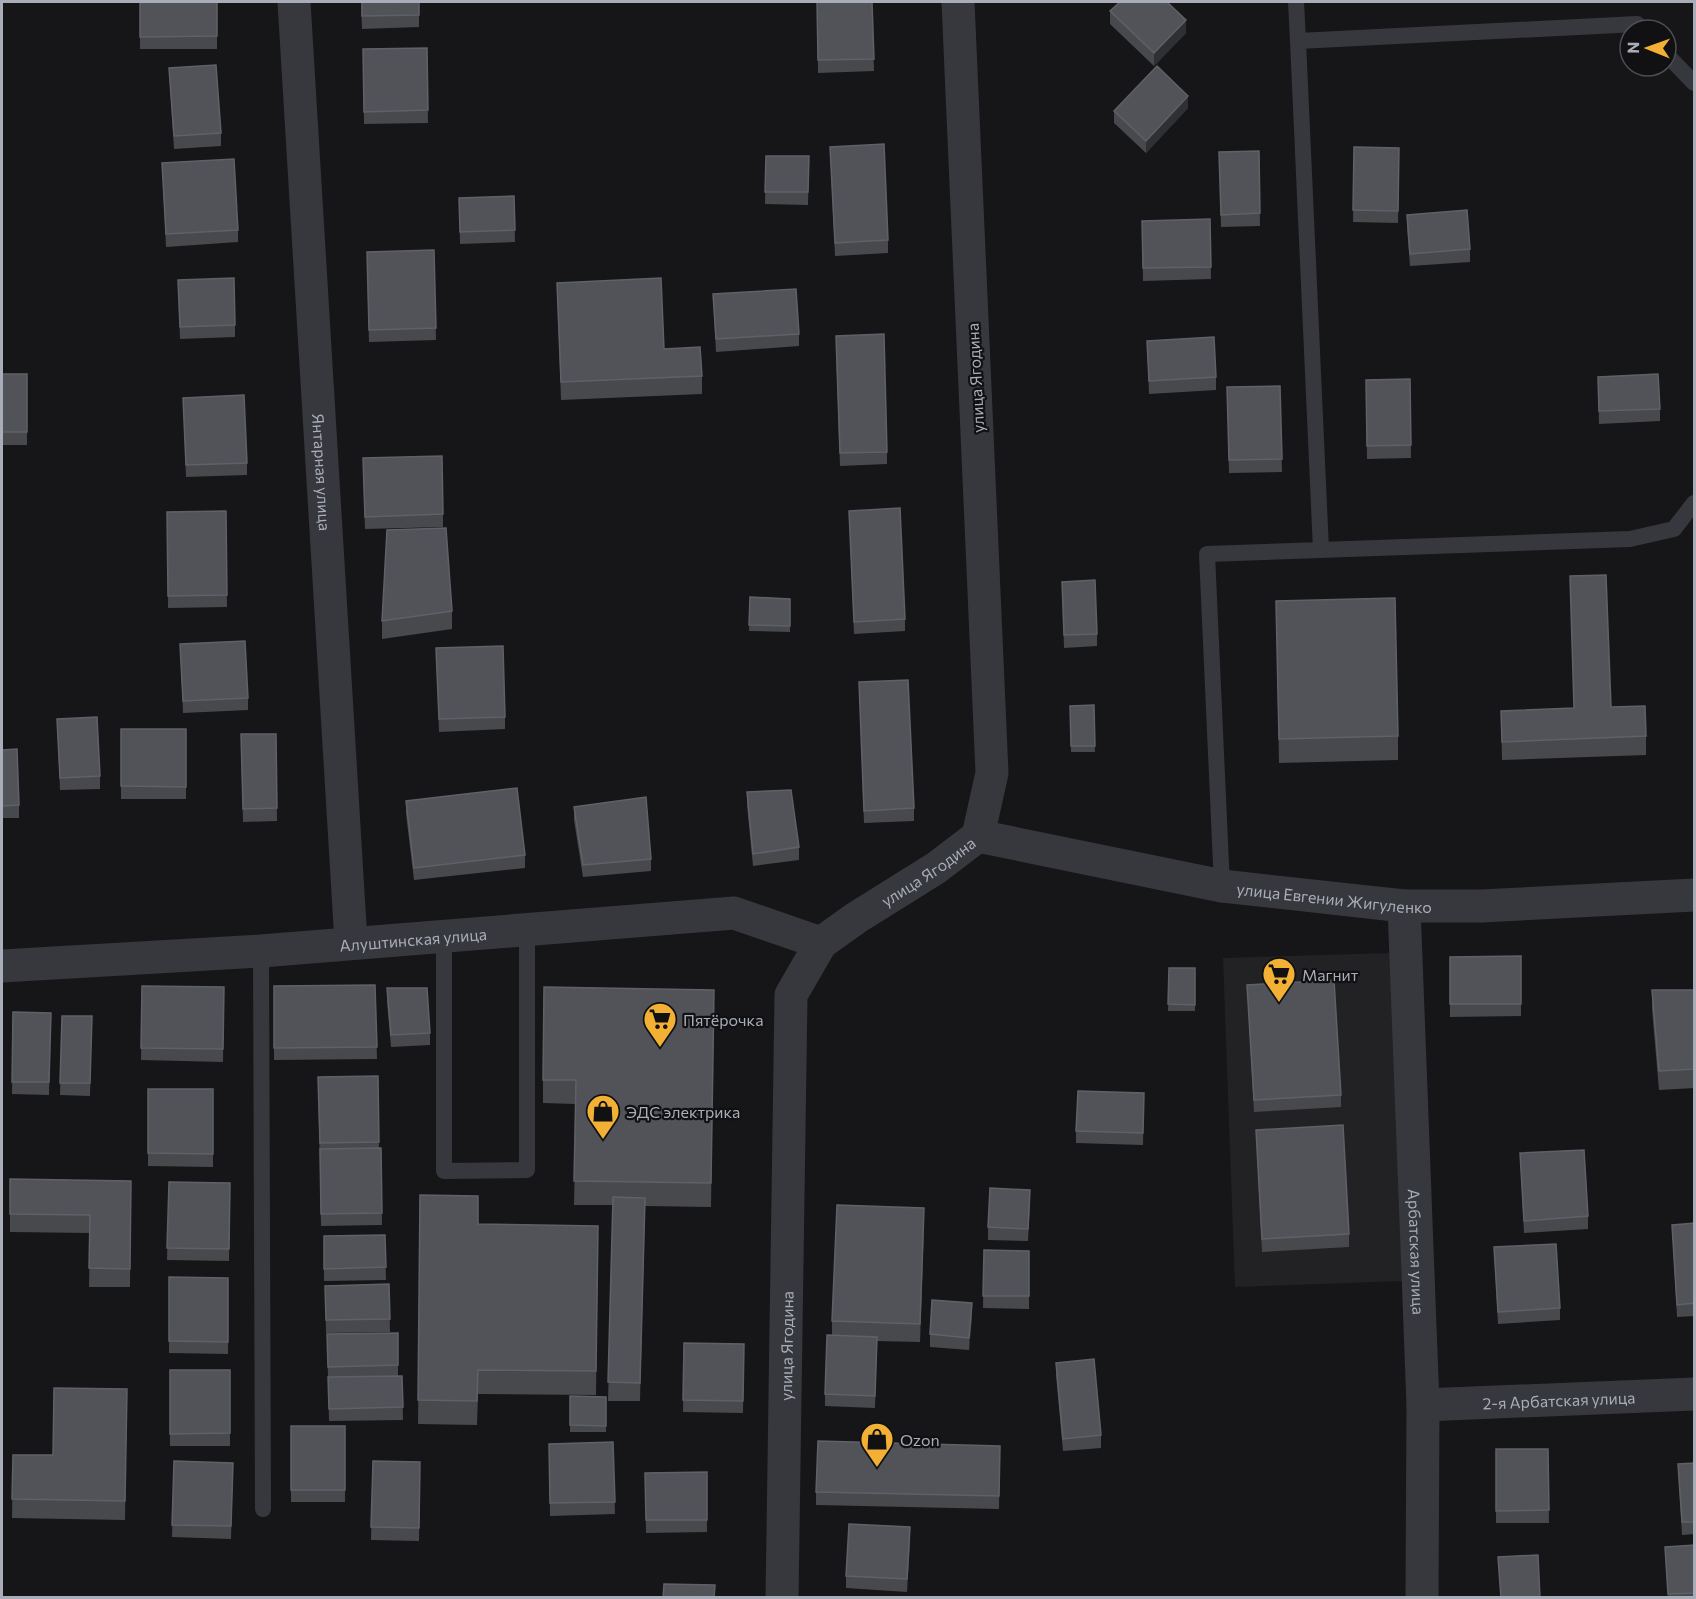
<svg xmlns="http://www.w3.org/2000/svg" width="1696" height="1599" viewBox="0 0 1696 1599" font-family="Commissioner,sans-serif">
  <rect width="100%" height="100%" fill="#161618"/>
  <path fill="#222225" d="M1392,953L1402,1281L1235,1287L1223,958Z"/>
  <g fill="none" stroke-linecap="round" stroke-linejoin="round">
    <path stroke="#37383d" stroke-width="16" d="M1296,2L1298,41L1637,24L1643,30
      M1298,41L1321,550
      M1666,54L1694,83
      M1222,886L1207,554L1630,539L1674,529L1694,503
      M444,935V1171L527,1170V930
      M261,951L263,1509"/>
    <g stroke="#37383d" stroke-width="33">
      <path id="s1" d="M294,2L351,942"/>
      <path id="s2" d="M978,836L1222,886L1404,906H1482L1694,895"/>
      <path id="s3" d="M1404,906L1423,1405L1422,1598"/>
      <path id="s4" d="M2,966L261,951L734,913L821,943"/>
      <path id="s5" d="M1423,1405L1694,1394"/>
    </g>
    <path stroke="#37383d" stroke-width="33" id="s6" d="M782,1598L791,995L821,943L856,918L936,868L978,836L992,773L958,2"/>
  </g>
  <path fill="#47494d" d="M140,2H217V49H140Z
    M361,2H419V27L362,29Z
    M817,2H872L874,71L818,73Z
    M1110,11L1186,33L1154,66L1110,24Z
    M427,48L428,123L364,124L363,49Z
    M169,68L221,133V146L174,149Z
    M1188,108L1146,153L1114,123V111Z
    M830,147L888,240V253L835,256Z
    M1354,147L1399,148L1398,223L1353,222Z
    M1259,151L1260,226L1221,227L1219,152Z
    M766,156H809L808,205L765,204Z
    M162,163L238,230V242L166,247Z
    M514,196L515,242L460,244L459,198Z
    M1407,215L1470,249V262L1410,266L1407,227Z
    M1210,219L1211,279L1143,281L1142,221Z
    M434,250L436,340L369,342L367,265Z
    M178,280L235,325V337L180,339Z
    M557,283L664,349L702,376V394L561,400Z
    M713,294L799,334V346L716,352Z
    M1147,341L1216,377V390L1149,394Z
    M836,348L887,452V464L840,466Z
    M2,374H27V445H2Z
    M1598,377L1660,409V421L1599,424Z
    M1410,379L1411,458L1367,459L1366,380Z
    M1280,386L1282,472L1229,473L1227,387Z
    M183,398L247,463V475L186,477Z
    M363,471L443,514V527L365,529Z
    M226,511L227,607L168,608L167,512Z
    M849,511L905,619V631L854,634Z
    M1570,576L1611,707L1646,736V755L1502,760L1501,711L1574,708Z
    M1062,582L1097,634V646L1064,648Z
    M750,597L790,599V632L749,631Z
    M1276,601L1398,736V760L1279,763Z
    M452,611V629L382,639V621Z
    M180,644L248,698V710L183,713Z
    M436,648L505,717V729L439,732Z
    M859,682L914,808V821L864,823Z
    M1094,705L1095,752H1071L1070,706Z
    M57,719L100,776V789L60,790Z
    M121,729H186V799H121Z
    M241,734H276L277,821L243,822Z
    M2,750L19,805V818H2Z
    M747,792L799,847V860L753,866L747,805Z
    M406,801L525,855V868L414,880L406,814Z
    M574,807L651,859V871L583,877L574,820Z
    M1521,956V1016L1450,1017V957Z
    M1169,968H1195V1011H1168Z
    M375,985L377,1059L274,1060V986Z
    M1247,985L1341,1095V1107L1254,1112Z
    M142,986L224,987L223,1062L141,1060Z
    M387,988L430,1033V1045L391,1047L387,1001Z
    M714,990L711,1207L645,1206L640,1401H608L613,1205H574L576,1104L543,1103V1080Z
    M1652,990H1695V1088L1659,1090L1652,1009Z
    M13,1012L51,1013L49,1095L12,1094Z
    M62,1016H92L90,1096L60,1095Z
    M378,1076L379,1148H381L382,1225L321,1226L318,1077Z
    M148,1089H213V1167L148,1166Z
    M1144,1093L1143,1145L1076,1143V1131Z
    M1256,1130L1349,1234V1247L1262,1252Z
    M1520,1153L1588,1216V1229L1524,1233Z
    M10,1179L131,1181L130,1287H89L90,1233L10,1232Z
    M169,1182L230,1183L229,1261L167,1260Z
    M420,1195L478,1224L598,1226L596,1395L478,1394L477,1425L418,1424Z
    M1030,1202L1028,1241L988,1240V1227Z
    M1695,1223V1316L1677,1317L1672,1225Z
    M924,1226L920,1342L877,1341L875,1408L825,1406V1394L832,1335V1321Z
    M385,1235L386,1280L324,1281V1236Z
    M1494,1247L1560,1308V1320L1498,1324Z
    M984,1250L1029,1251V1309L983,1308Z
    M169,1277L228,1278V1354L169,1353Z
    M389,1284L390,1332L326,1333L325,1286Z
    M972,1316L969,1350L930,1347V1334Z
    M398,1333V1376H402L403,1420L329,1421L327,1334Z
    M684,1343L744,1344L743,1413L683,1412Z
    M1056,1363L1101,1435V1448L1063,1451L1056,1375Z
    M170,1370H230V1446H170Z
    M127,1389L125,1520L12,1518L13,1455H53Z
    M570,1396L606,1397V1432H570Z
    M291,1426H345V1502H291Z
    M613,1442L615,1514L550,1516L549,1444Z
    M1000,1446L999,1509L816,1505V1492Z
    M1496,1449H1548L1549,1523H1496Z
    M174,1461L233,1463L231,1539L172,1537Z
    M373,1461L420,1462L419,1541L371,1540Z
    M1695,1463V1534L1682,1535L1678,1464Z
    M707,1472V1532L646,1533L645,1473Z
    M910,1540L907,1592L846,1588V1576Z
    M1695,1545V1598H1668L1665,1547Z"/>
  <path fill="#2f3033" d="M1186,20V33L1154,66V53Z
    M1188,96V108L1146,153V141Z
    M924,1208V1226L920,1342V1324Z
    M972,1303V1316L969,1350V1338Z
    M910,1527V1540L907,1592V1579Z"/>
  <path fill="#525359" stroke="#5f6168" stroke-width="1.5" d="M140,2H217V36L140,37Z
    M362,2H419V15L362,16Z
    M817,2H872L874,59L818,60Z
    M1120,2H1167L1186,20L1154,53L1110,11Z
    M427,48L428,110L364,112L363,49Z
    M216,65L221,133L174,136L169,68Z
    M1157,66L1188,96L1146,141L1114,111Z
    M884,144L888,240L835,243L830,147Z
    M1354,147L1399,148L1398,211L1353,210Z
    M1259,151L1260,213L1221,215L1219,152Z
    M766,156H809L808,192H765Z
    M234,159L238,230L166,234L162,163Z
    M514,196L515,230L460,232L459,198Z
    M1467,210L1470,249L1410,254L1407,215Z
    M1210,219L1211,267L1143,268L1142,221Z
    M434,250L436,328L369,330L367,252Z
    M234,278L235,325L180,327L178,280Z
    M661,278L664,349L700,347L702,376L561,382L557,283Z
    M796,289L799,334L716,339L713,294Z
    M884,334L887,452L840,453L836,336Z
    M1214,337L1216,377L1149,381L1147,341Z
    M2,374H27V432H2Z
    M1658,374L1660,409L1599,411L1598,377Z
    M1410,379L1411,445L1367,446L1366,380Z
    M1280,386L1282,459L1229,460L1227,387Z
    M244,395L247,463L186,465L183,398Z
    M442,456L443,514L365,517L363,458Z
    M900,508L905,619L854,622L849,511Z
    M226,511L227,595L168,596L167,512Z
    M446,528L452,611L382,621L387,530Z
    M1606,575L1611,707L1645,706L1646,736L1502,742L1501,711L1574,708L1570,576Z
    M1095,580L1097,634L1064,635L1062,582Z
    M750,597L790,599V626L749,625Z
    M1395,598L1398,736L1279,739L1276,601Z
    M245,641L248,698L183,701L180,644Z
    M503,646L505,717L439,719L436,648Z
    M908,680L914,808L864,811L859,682Z
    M1094,705L1095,746H1071L1070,706Z
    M97,717L100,776L60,778L57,719Z
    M121,729H186V787L121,786Z
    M241,734H276L277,808L243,809Z
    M17,749L19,805L2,806V750Z
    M517,788L525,855L414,868L406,801Z
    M791,790L799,847L753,854L747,792Z
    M646,797L651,859L583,865L574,807Z
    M1521,956V1004H1450V957Z
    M1169,968H1195V1005L1168,1004Z
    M1334,980L1341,1095L1254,1100L1247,985Z
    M375,985L377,1047L274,1048V986Z
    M142,986L224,987L223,1049L141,1048Z
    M544,987L714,990L711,1183L574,1181L576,1080H543Z
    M387,988H427L430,1033L391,1035Z
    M1652,990H1695V1069L1659,1071Z
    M13,1012L51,1013L49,1082H12Z
    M62,1016H92L90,1083H60Z
    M378,1076L379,1142L320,1143L318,1077Z
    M148,1089H213V1154L148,1153Z
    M1078,1091L1144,1093L1143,1133L1076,1131Z
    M1343,1125L1349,1234L1262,1239L1256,1130Z
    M381,1148L382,1213L321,1214L320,1149Z
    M1584,1150L1588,1216L1524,1221L1520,1153Z
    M10,1179L131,1181L130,1269L89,1268L90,1215L10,1214Z
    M169,1182L230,1183L229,1249L167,1248Z
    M990,1188L1030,1190L1028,1229L988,1227Z
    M420,1195L478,1196V1224L598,1226L596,1371L478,1370L477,1401L418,1400Z
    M613,1197L645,1198L640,1383L608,1382Z
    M837,1205L924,1208L920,1324L832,1321Z
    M1695,1223V1303L1677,1305L1672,1225Z
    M385,1235L386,1267L324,1269V1236Z
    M1556,1244L1560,1308L1498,1312L1494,1247Z
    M984,1250L1029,1251V1296H983Z
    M169,1277L228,1278V1342L169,1341Z
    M389,1284L390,1319L326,1320L325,1286Z
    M932,1300L972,1303L969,1338L930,1334Z
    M398,1333V1365L328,1367L327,1334Z
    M827,1335L877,1337L875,1396L825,1394Z
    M684,1343L744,1344L743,1401L683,1400Z
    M1094,1359L1101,1435L1063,1439L1056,1363Z
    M170,1370H230V1433L170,1434Z
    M402,1376L403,1407L329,1409L328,1377Z
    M54,1388L127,1389L125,1501L12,1499L13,1455H53Z
    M570,1396L606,1397V1426L570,1425Z
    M291,1426H345V1490H291Z
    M818,1441L1000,1446L999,1496L816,1492Z
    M613,1442L615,1502L550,1503L549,1444Z
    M1496,1449H1548L1549,1510L1496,1511Z
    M174,1461L233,1463L231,1526L172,1525Z
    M373,1461L420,1462L419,1528L371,1527Z
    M1695,1463V1522H1682L1678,1464Z
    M707,1472V1520H646L645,1473Z
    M849,1524L910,1527L907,1579L846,1576Z
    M1695,1545V1593L1668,1594L1665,1547Z
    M1538,1555L1540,1598H1501L1498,1557Z
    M664,1584L715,1585L714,1598H663Z"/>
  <defs>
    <symbol id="supermarket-pin" viewBox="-11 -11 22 30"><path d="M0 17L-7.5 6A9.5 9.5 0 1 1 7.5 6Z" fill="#f2b134" stroke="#111113"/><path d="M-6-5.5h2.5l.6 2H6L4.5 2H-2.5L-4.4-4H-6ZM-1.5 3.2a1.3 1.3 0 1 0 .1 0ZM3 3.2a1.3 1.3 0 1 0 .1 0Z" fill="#111"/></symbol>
    <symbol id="shop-pin" viewBox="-11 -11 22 30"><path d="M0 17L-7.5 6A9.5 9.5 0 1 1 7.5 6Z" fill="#f2b134" stroke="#111113"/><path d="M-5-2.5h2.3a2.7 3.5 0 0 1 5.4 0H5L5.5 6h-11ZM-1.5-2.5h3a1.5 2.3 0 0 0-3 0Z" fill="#111"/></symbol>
  </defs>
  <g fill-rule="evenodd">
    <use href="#supermarket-pin" x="1260" y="955" width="38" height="52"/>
    <use href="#supermarket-pin" x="641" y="1000" width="38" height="52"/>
    <use href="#shop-pin" x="584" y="1092" width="38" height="52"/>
    <use href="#shop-pin" x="858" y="1420" width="38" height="52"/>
  </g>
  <g text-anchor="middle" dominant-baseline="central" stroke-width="4.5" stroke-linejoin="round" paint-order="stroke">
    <g font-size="16" fill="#a8adb8" stroke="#111113">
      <text transform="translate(975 378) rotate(-93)">улица Ягодина</text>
      <text stroke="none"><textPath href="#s1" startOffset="471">Янтарная улица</textPath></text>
      <text stroke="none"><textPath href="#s6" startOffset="792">улица Ягодина</textPath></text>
      <text stroke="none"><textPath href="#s2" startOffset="362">улица Евгении Жигуленко</textPath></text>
      <text stroke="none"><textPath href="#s4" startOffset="412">Алуштинская улица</textPath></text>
      <text stroke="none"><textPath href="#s3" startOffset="346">Арбатская улица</textPath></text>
      <text stroke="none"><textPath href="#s6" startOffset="252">улица Ягодина</textPath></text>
      <text stroke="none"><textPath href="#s5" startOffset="136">2-я Арбатская улица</textPath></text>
    </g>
    <g font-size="16" fill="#a8adb8" stroke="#111113" text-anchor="start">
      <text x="1302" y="974">Магнит</text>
      <text x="683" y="1019">Пятёрочка</text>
      <text x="626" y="1111">ЭДС электрика</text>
      <text x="900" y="1439">Ozon</text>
    </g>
  </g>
  <rect width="1696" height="1599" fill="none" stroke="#a8adb8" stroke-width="6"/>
  <g transform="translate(1648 48) rotate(271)"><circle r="28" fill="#111113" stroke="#4d4f55" stroke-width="1.5"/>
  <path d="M0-4.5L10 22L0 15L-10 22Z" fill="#f2b134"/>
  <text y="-9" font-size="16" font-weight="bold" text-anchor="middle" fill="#a8adb8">N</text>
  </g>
</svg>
